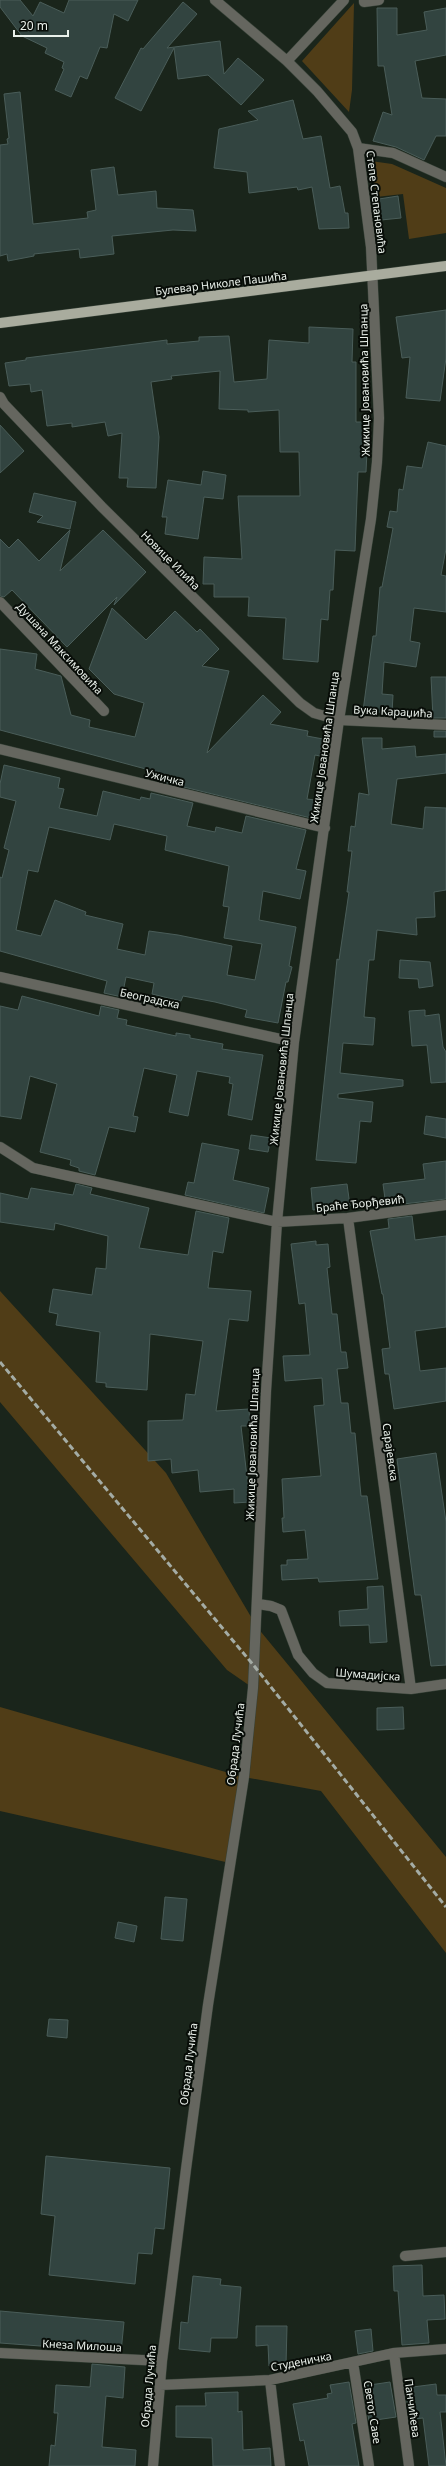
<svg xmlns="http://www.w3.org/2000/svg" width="446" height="2466" viewBox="0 0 446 2466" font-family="'Noto Sans',sans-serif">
  <rect width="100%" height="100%" fill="#1a251b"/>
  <path fill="#503d17" d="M354,3L352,90L349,112L302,61Z
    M371,161L392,164L446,188V233L409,239L403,194L376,197Z
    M0,1291L166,1473L257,1627L446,1857V1953L321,1791L244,1777L230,1863L0,1811V1707L243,1777L253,1688L227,1670L0,1402Z"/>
  <path fill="#324440" stroke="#4a5d59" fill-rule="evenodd" d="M0,0H20L33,16L40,2L64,13L69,0H138L128,21L114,14L107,48L100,47L87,79L80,76L71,97L55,90L64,69L62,68L64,62L45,53L47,48L22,36L0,7Z
    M183,2L197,14L167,48L220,41L224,74L238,58L264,80L241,105L208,75L178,79L174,48L141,111L115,98L141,48L143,49Z
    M377,8H397V35L427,30L424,12L446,8V55L415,61L422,98L446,99V136H436L424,160L396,147L373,141L383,112L392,115L384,66H378Z
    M20,92L33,224L88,218L87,212L96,210L91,170L114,167L118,195L156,191L157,208L193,210L196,231L173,230L112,236L114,254L80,258L79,249L34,254V256L8,261L7,254L0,256V145L8,144L7,139L9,138L4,94Z
    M293,100L303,139L321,136L330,188L340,186L345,213H348L349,228L319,229L312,187L298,190L297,187L249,193L247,172L214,168L219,129L258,120L248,111Z
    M398,196L401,218L381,220L379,199Z
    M446,310V358L440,401L406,398L410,357L402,358L396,317Z
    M309,327L353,329L352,362H356V422H363V451H367L366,472H358L355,551L335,550L333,590H330L328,620L321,619L318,662L283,659L286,618L248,616L249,597H214V584H203L204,557L242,559L238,496H300L299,452H280L279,410L248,412V410L219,409L220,371L171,376L172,379L151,382L159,437L156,488L127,487L128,478H119L122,433L108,436L105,422L72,427V423L47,426L42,390L31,392L30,384L9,386L5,363L26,360V358L167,340V344L199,341V337L229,336L234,382L267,379L269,340L309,343Z
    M0,425L24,451L0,473Z
    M428,442L446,446V549L441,575L446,576V612L414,608L410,641L420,643L416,667L384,662L382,694L393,695L392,713L363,711L373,636H376L380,587H382L393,528L387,527L390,511L397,512L399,489L403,490L407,466L422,468Z
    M203,471L226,475L223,499L204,497L198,539L165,534L167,517H162L168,480L201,485Z
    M34,493L76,502L70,529L37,522L43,516L29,512Z
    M70,530L60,571L103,530L146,572L114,605L117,597L67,647L12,590L4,597L0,596V539L9,548L18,539L39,561Z
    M112,608L146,640L175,611L197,632L200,629L219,649L202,666L229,671L207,753L263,695L281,712L270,724L308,731L307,736L323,739L320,756L315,755L307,799L315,800L311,818L155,780L157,772L0,730V649L37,654L35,669L61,676L71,715L90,720L89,727L135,737L144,703L114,694L89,669Z
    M431,677H446V718H433Z
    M434,731H446V737H434Z
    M362,738H382V749L415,746L416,757L446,754V773L397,779L391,824L423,829L425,807L446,808V890L434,892L435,917L416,918L417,935L377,930L374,960H369L364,1017L375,1018L373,1045L343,1043L340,1073L403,1080V1086L338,1094V1098L373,1102L371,1122L360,1121L356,1163L316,1160L337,959L339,960L349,892H347L352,851H348L351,826L355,827L359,793L369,795Z
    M4,765L60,778L58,788L64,789L59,808L97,816L103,791L140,800L141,797L150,799L151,793L193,803L187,826L215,832L216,827L242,833L246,816L306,830L296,869L306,871L300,899L263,891L259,920L296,927L289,966L292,967L288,982H286L278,1023L245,1017L247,1010L215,1002L183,996L181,1001L152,994L154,983L126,977L122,997L104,993L107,981L0,951V877L2,878L9,850L4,848L16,801L0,797V784ZM114,824L167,836L165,850L229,866L223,906L229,907L224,938L262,944L255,980L227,975L232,946L178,935L149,931L145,955L117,949L123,924L85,915L86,912L55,900L41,936L16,930L28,870L38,872L49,827L110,840Z
    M400,960L430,962L433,986L419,988L418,979L399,978Z
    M22,996L99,1016L101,1006L119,1010L117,1018L127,1020L126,1025L176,1036V1033L190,1035V1038L223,1044L222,1049L263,1055L252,1120L228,1115L233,1084L229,1083L230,1077L197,1071L188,1116L169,1112L177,1075L144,1068L133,1116L138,1117L135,1132L109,1127L95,1175L79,1171V1168L70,1165L71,1160L40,1152L57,1084L30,1076L21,1119L0,1116V1006L18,1010Z
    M425,1010V1016L439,1014L443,1047L446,1052V1082L431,1083L427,1045L412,1046L409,1011Z
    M426,1116L446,1119V1138L424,1134Z
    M251,1135L271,1138L268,1152L249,1149Z
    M202,1143L239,1150L233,1180L269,1188L264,1213L185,1195L188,1182L194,1183Z
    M446,1161V1199L386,1206L383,1184L425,1179L423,1164Z
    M76,1184L92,1188L90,1194L149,1208L139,1248L188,1255L196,1211L229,1218L223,1253L213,1251L208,1288L251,1291L248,1321L229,1319L216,1411L249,1409L250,1426H241L250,1502L234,1503V1489L200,1492L198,1470L172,1473L171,1459L148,1461V1421L183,1420L186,1394L195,1395L203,1341L150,1334L147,1390L106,1387V1383L96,1382L100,1332L56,1325L58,1314L49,1312L53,1289L92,1295L96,1268L106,1269L108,1236L55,1223L54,1230L0,1222V1193L28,1199L31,1188L73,1195Z
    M347,1184L350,1206L313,1210L311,1188Z
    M412,1216L415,1240L446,1236V1327L415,1331L420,1371L446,1368V1401L394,1409L389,1374H385L382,1349L390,1348L383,1294H382L370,1231L389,1228L388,1219Z
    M316,1241V1245L328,1244L330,1267L327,1268L332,1314H337L341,1352H346L348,1368L337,1369L341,1403H348L351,1433H355L361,1496H367L378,1579L319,1582L318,1578L282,1580L281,1565H287V1560L308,1559L305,1530L283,1532L282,1518H284L282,1479L321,1476L314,1406L324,1405L322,1378L285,1381L283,1356L310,1355L305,1303L299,1304L291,1244Z
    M436,1453L446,1522V1665L431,1666L421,1595H415L397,1459Z
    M383,1586L387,1642L370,1643L369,1625L340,1626L339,1611L368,1609L367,1587Z
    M403,1707L404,1729L377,1730V1708Z
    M165,1897L187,1899L183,1941L161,1939Z
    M118,1922L137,1926L134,1942L115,1938Z
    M49,2019L68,2020L67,2038L47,2036Z
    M46,2156L170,2168L164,2229L155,2228L152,2254L138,2253L135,2284L49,2275L55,2216L41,2214Z
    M422,2265L423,2296L444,2295L445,2319L427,2320L429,2343L402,2345L398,2291H394L393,2266Z
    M193,2276L221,2279L220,2285L241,2287L237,2338H211L210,2352L179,2349L181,2322L188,2323Z
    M0,2311L124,2322L121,2352L0,2343Z
    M256,2326H287L286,2365L269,2366L268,2345L256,2346Z
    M371,2329L373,2351L358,2354L355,2331Z
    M92,2364L125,2367L123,2398L106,2396L102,2447L136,2450L135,2466H49L51,2445L55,2446L58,2413H54L56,2385L90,2387Z
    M349,2382L356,2423L352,2424L359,2466H309L304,2440L300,2441L293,2404L328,2398L327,2394L332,2393L330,2385Z
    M390,2382L396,2417L369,2421L363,2386Z
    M436,2384L437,2395H446V2412H440L446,2466H429L423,2418L414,2419L413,2414L409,2415L405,2388Z
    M238,2392V2412L242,2411L243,2450L270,2448L271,2466H213L212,2438L176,2437V2406H206L205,2393Z"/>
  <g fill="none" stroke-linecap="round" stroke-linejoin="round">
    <defs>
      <path id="minor" d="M364,0V2L379,0
        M287,61L344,0
        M358,148L393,153L446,177
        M0,397L4,404L102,507L300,703L314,713L339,720L446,725
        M0,602L104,711
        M0,749L325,828
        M0,977L294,1042
        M0,1147L33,1168L277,1222L348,1218L446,1205
        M348,1218L411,1689
        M258,1604L271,1606L281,1610L298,1655L313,1673L327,1683L411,1689L446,1684
        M405,2256L446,2252
        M0,2353L162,2361
        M394,2353L409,2466
        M353,2362L369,2466
        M270,2380L280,2466
        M160,2385L270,2380L394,2353L446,2349
        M153,2466L162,2361L186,2169L208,2005L244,1777L253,1688L266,1391L277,1222L294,1042L339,720L371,519L377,462L379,418L371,247L358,148L352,132L317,91L287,61L215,0"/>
      <path id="major" d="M0,323L446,266"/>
    </defs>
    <use href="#minor" stroke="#374238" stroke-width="11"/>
    <use href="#major" stroke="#374238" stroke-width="11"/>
    <use href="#minor" stroke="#65665f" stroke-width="10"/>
    <use href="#major" stroke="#a9ac9e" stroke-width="10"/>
    <path stroke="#a4aca5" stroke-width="3" stroke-dasharray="6 3" stroke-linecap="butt" d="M0,1362L255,1667L446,1907"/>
  </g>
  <g text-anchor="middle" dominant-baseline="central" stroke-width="4" stroke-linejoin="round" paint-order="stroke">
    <g font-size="11" fill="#eaf1eb" stroke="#080d08">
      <text transform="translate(377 202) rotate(83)">Степе Степановића</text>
      <text transform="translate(221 283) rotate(-7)">Булевар Николе Пашића</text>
      <text transform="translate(364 380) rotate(-91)">Жикице Јовановића Шпанца</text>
      <text transform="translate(171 560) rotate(45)">Новице Илића</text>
      <text transform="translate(60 648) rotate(47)">Душана Максимовића</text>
      <text transform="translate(393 711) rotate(3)">Вука Караџића</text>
      <text transform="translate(324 747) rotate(-82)">Жикице Јовановића Шпанца</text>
      <text transform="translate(165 777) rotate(14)">Ужичка</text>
      <text transform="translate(150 998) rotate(12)">Београдска</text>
      <text transform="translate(281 1069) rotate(-84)">Жикице Јовановића Шпанца</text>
      <text transform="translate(360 1203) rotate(-6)">Браће Ђорђевић</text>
      <text transform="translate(252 1444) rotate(-88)">Жикице Јовановића Шпанца</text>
      <text transform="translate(391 1452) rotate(82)">Сарајевска</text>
      <text transform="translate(368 1674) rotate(4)">Шумадијска</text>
      <text transform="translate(235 1744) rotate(-83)">Обрада Лучића</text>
      <text transform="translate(188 2064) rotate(-83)">Обрада Лучића</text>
      <text transform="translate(82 2345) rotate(3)">Кнеза Милоша</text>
      <text transform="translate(301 2361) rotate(-11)">Студеничка</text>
      <text transform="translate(148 2386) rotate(-85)">Обрада Лучића</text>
      <text transform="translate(413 2408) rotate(82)">Панчићева</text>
      <text transform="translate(373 2412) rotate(81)">Светог Саве</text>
    </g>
  </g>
  <path d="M14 30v6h54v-6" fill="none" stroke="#eaf1eb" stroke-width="2"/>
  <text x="20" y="30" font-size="12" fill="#eaf1eb" stroke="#080d08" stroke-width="3" paint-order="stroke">20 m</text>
</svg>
